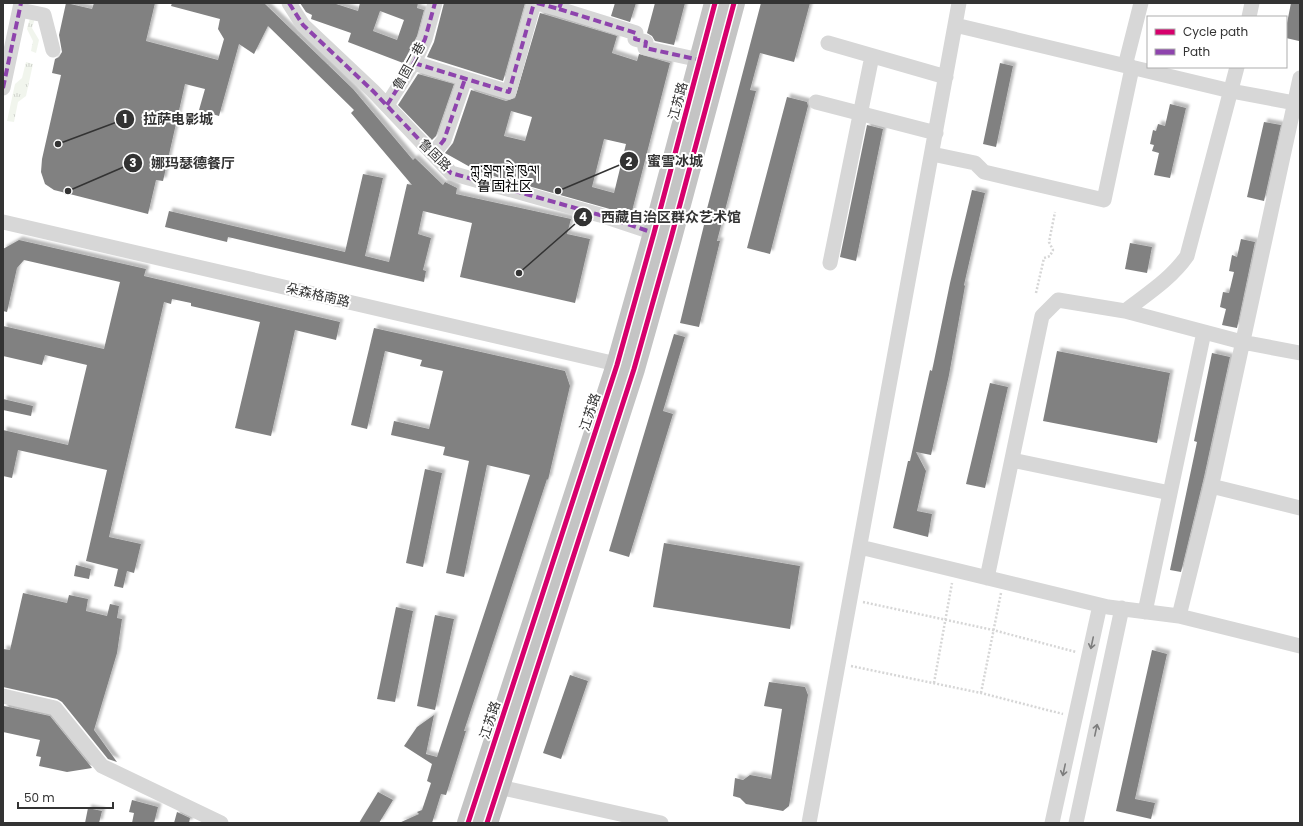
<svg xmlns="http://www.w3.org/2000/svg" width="1303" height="826" viewBox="0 0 1303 826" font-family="Poppins,'Noto Sans SC','Noto Serif Tibetan',sans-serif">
  <defs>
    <pattern id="grass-tufts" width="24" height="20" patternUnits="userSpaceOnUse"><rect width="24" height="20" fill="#f1f5ed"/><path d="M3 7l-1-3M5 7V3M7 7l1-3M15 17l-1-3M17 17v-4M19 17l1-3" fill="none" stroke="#cfd2cc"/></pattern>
    <filter id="shadow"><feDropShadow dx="3.5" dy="-3.5" stdDeviation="1" flood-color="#0004"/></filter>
  </defs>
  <rect width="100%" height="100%" fill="#fff"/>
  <path fill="url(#grass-tufts)" d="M31,14L36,15L32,28L39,40L36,53L31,51L33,41L27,29Z
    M26,62L33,64L26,96L18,102L14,122L7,121L15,84L22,78Z"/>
  <path fill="#818181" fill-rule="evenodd" filter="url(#shadow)" d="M66,3L92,9L94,3H155L146,41L218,60L224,39L218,29L220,19L171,6L172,3H264L353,89L413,160L415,158L443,185L445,182L457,188L456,194L571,219L567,234L590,239L575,303L460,277L472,223L423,211L418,234L431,238L423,270L426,271L424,282L228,237L227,242L165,227L169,211L345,252L363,174L383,178L365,256L389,262L407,184L412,185L351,113L354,110L268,26L254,54L239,44L219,116L199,110L205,89L185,84L163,181L156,180L148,214L54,190L45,184L41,172L42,159L61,75L52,73L55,59L59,57L62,52L59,35Z
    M300,3H333L358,11L360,3H418L417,8L424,10L417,36L403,63L348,42L351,33L311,19L312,15L306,12ZM380,11L404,20L397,40L373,31Z
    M444,3H525L503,81L427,57L434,42Z
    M615,3H636L630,22L611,16Z
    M655,3H685L674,45L655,41L652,36L647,33Z
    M761,3H810L794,62L760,53L750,90L756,91L717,241H720L699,327L680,323L704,225L703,224Z
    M1291,3H1300L1299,41L1286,38V28Z
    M540,13L617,36L612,53L637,61L639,54L670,63L631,215L479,172L445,153L453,143L471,90L506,101L515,98ZM511,111L532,117L525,141L504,136ZM604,139L626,144L614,193L592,187Z
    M1000,63L1013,66L996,147L983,144Z
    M418,74L454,84L436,136L432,140L398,105Z
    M787,97L807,102L808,106L770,254L747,248Z
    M1170,104L1186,108L1170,178L1154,175L1159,153L1152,151L1154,145L1150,144L1153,130L1156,131L1158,124L1165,126Z
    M1264,122L1281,125L1264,201L1247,197Z
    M867,125L883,129L856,261L840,257Z
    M972,190L985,193L964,285L965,286L949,375L931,455L916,452L926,471L917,511L932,514L928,537L893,528L908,461H910L930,370L932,371L950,283Z
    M1241,239L1255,242L1237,328L1222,325L1226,309L1220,307L1223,292L1229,293L1234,272L1229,271L1232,255L1237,257Z
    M19,240L146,269L144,276L340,322L336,340L295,330L271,436L235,428L260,322L191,306V303L172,299L171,304L164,302L109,537L141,544L134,573L127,571L123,588L114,586L118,569L86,561L107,470L18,450L12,478L3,476V430L68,445L87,365L45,355L42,365L3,356V326L104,349L120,282L24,260L17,268L7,312L3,311V249Z
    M1130,243L1152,247L1147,273L1125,269Z
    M374,328L565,371L570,386L548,480L547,479L464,731H466L446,795L441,794L432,823H399L419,814L417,812L422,810L431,783L427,781L432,764L404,746L417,727L434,715L426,754L437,757L530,475L487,465L464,577L446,573L469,461L443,455L445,447L391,435L394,421L429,429L443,371L420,366L422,360L385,351L367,429L351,425Z
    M674,334L685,337L663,411L673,414L629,557L609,551Z
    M1057,351L1170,373L1157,443L1043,421Z
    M1212,353L1230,357L1204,477L1181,572L1170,570L1197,442L1194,441Z
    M990,383L1008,387L985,488L966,484Z
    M3,399L33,406L31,416L3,410Z
    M425,469L442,473L423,567L406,563Z
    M664,543L800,566L790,629L653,607Z
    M76,565L91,569L89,579L74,576Z
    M23,593L67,603L69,595L88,599L86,611L107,616L110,604L119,606L117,618L122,619L117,653L94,730L117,762L108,759L62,702L57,699L3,687V649L10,650Z
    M396,607L413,611L395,702L377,699Z
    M435,615L454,619L435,710L417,706Z
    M1152,650L1167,654L1135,799L1155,803L1151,819L1116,811Z
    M570,675L588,681L561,759L543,753Z
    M769,682L805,687L808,695L789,806L783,811L746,804L740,798L733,796L735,778L743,780L750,775L771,779L782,709L764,706Z
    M4,706L50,716L92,768L67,772L39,766L41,757L36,756L40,740L3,732Z
    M378,792L393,800L379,823H359Z
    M132,800L158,807L154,823H132L134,813L129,812Z
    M88,808L102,811L99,823H85Z
    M177,812L190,818L189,823H174Z"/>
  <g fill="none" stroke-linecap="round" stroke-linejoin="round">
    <path stroke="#d6d6d6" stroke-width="2.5" stroke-dasharray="2 2" stroke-linecap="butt" d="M1036,293L1044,258L1050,256L1053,250L1049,242L1055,212
      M863,602L993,630L1076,652
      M851,666L981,693L1063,714
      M934,683L952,583
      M981,693L1001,593"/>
    <path stroke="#d7d7d7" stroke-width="15" d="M289,3L303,25L373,91L451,173L600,215L654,233
      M537,3L559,9L561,3
      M559,9L636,33L635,39L646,42L645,48L700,60
      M20,10L44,15L53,50
      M1249,17L1252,3
      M955,25L1231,91L1300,104
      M828,43L946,77
      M414,63L509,92L534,3
      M3,88L21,3
      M816,102L936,133
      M387,105L415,61L425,39L435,3
      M433,154L444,140L465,79
      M932,154L975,163L984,172L1104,200L1132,68L1126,62L1141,3
      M3,222L625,366
      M830,263L872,56
      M1125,311C1147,294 1171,279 1187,256L1237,67
      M1012,460L1170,493
      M1211,486L1300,508
      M860,547L1108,607L1179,616L1300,646
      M987,578L1042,316L1058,300L1125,311L1242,342L1300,353
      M1145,612L1204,332
      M1179,616L1213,479L1300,78
      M3,696L55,708L102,766L221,823
      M490,785L661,823
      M809,823L959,3
      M1052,823L1100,605
      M1076,823L1122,608"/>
    <path stroke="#c4c4c4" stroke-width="22" d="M468,823L617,365L654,233L715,3
      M487,823L634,369L671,238L734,3"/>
    <path stroke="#8e44ad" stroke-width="4" stroke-dasharray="8 4" stroke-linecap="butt" d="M289,3L303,25L373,91L451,173L600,215L654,233
      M537,3L559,9L561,3
      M559,9L636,33L635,39L646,42L645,48L700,60
      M414,63L509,92L534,3
      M3,88L21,3
      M387,105L415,61L425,39L435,3
      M433,154L444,140L465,79"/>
    <defs>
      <path id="cycleway" d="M468,823L617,365L654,233L715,3
        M487,823L634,369L671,238L734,3"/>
    </defs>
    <use href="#cycleway" stroke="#fff" stroke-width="8"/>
    <use href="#cycleway" stroke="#d6006c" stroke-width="5"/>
  </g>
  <defs><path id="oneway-shaft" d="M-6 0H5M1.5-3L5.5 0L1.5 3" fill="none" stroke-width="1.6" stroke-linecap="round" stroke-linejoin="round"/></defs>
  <g stroke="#7d7d7d">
    <use href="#oneway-shaft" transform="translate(1092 643) rotate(102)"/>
    <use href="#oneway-shaft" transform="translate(1096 730) rotate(-78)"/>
    <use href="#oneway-shaft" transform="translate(1064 770) rotate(102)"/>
  </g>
  <g text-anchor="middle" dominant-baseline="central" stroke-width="4" stroke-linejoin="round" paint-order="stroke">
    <g font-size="13" fill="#333" stroke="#fff">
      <text transform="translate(409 66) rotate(-61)">鲁固二巷</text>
      <text transform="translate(678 101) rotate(-75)">江苏路</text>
      <text transform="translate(435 155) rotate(45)">鲁固路</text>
      <text transform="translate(318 295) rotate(13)">朵森格南路</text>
      <text transform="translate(590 412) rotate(-72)">江苏路</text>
      <text transform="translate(490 720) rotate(-72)">江苏路</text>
    </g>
    <g font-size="14" fill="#000" stroke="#fff">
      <text x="505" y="170">ཀླུ་སྒུག་སྡེ་ཁུལ།<tspan x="505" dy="16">鲁固社区</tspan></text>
    </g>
  </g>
  <path fill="none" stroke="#333" stroke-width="1.5" d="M58 144L125 119M558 191L629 161M68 191L133 163M519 273L583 217"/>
  <g fill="#333" stroke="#fff" stroke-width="1.5">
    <circle cx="58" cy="144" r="4"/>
    <circle cx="558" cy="191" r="4"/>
    <circle cx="68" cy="191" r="4"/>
    <circle cx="519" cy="273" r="4"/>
    <circle cx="125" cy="119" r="10"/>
    <circle cx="629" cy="161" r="10"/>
    <circle cx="133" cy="163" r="10"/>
    <circle cx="583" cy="217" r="10"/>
  </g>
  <g font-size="12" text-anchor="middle" font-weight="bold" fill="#fff">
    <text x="125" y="123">1</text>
    <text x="629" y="166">2</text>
    <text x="133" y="167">3</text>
    <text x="583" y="221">4</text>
  </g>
  <g font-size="14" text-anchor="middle" font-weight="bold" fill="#333" stroke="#fff" stroke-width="4" stroke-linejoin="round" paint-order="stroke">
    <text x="178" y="124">拉萨电影城</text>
    <text x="675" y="166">蜜雪冰城</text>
    <text x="193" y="168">娜玛瑟德餐厅</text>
    <text x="671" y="222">西藏自治区群众艺术馆</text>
  </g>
  <rect width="1303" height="826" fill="none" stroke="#333333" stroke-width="8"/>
  <rect x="1147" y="16" width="140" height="52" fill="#ffffff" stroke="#adadad"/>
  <rect x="1155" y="29" width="20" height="6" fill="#d6006c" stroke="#adadad"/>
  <text x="1183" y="36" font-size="12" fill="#333333">Cycle path</text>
  <rect x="1155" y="49" width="20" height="6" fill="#8e44ad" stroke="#adadad"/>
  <text x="1183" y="56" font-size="12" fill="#333333">Path</text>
  <path d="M18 802v6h95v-6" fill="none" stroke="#333333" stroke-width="2"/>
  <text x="24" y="802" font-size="12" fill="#333333" stroke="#ffffff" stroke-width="3" paint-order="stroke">50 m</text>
</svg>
